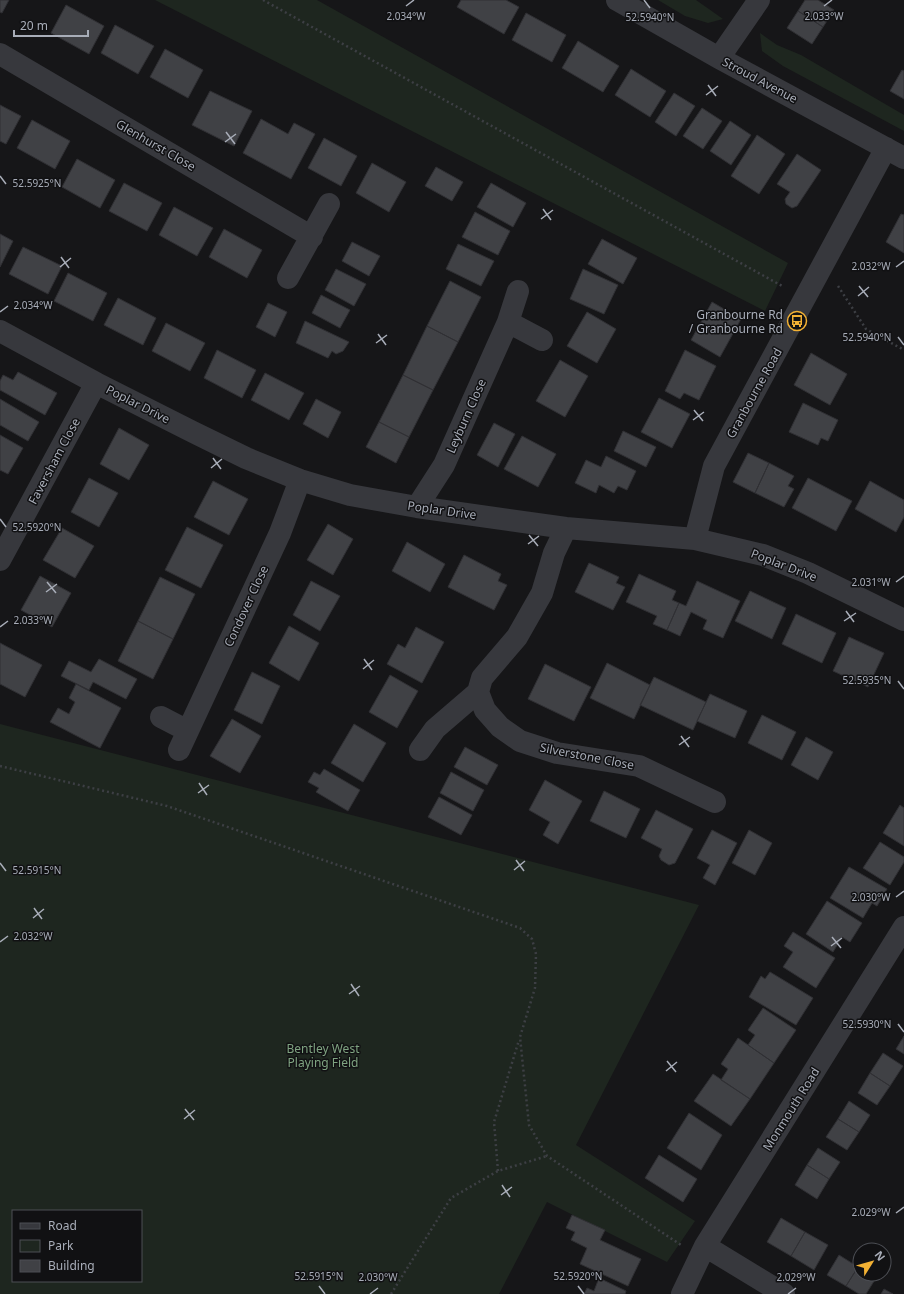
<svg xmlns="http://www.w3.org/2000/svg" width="904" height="1294" viewBox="0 0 904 1294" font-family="'Noto Sans',sans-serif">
  <rect width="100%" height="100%" fill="#161618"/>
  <path fill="#1e261f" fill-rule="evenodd" d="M155,0H317L788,263L765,311Z
    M658,0H696L723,19L708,23L685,16Z
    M760,33L777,45L801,55L904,115V131L783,66L762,51Z
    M0,724L699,905L576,1145L695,1221L667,1262L547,1202L499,1294H0ZM13,1211H141V1281H13Z"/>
  <path fill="#404145" stroke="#303034" d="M0,0H9L2,13L0,12Z
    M461,0H506L519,7L504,34L457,7Z
    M805,0H818L834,10L823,27L798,11Z
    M66,5L104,26L89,54L51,33Z
    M798,11L823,27L812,44L787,28Z
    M526,13L566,35L552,62L512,40Z
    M115,25L154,46L138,74L101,53Z
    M578,41L619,66L603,92L562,68Z
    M165,49L203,70L188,98L150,77Z
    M631,69L666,91L650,117L615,95Z
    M902,70L904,71V99L890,91Z
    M210,91L252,111L234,146L192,125Z
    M674,93L695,106L676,136L655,122Z
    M0,105L21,116L6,144L0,141Z
    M702,108L722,121L703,149L683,136Z
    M261,119L288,134L294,123L315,134L291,179L243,153Z
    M32,120L70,141L55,169L17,148Z
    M730,121L751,135L731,165L710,151Z
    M757,135L785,154L759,194L731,176Z
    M324,138L357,156L341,186L308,168Z
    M797,154L821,170L797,206L792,208L786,204L785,199L790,192L777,184Z
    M77,159L115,180L100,208L62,187Z
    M372,163L406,182L389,212L356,193Z
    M436,167L463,182L452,201L425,186Z
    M124,183L162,203L147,231L109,211Z
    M491,183L526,203L513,227L477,207Z
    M174,207L213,228L197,256L159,235Z
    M475,212L510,231L498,255L462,237Z
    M901,214L904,215V253L886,242Z
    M224,229L262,250L247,278L209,257Z
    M0,234L13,241L0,267Z
    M602,239L637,258L623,284L588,264Z
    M352,242L380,256L369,276L342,261Z
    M458,244L494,261L481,286L446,269Z
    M23,247L62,266L48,294L9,274Z
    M336,269L366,284L354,306L325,290Z
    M583,269L618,285L604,314L570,299Z
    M68,273L107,293L93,321L54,301Z
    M450,281L481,297L458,342L427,326Z
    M321,295L350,310L340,328L312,313Z
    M118,298L156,318L143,345L104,325Z
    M712,302L741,319L720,357L691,340Z
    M268,303L287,312L275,337L256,327Z
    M587,312L616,329L597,363L567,346Z
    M305,321L349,342L343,351L336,354L332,351L328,358L296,343Z
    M166,323L205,343L190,371L152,351Z
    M427,326L458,342L433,390L403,375Z
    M217,350L256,370L242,398L204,378Z
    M685,350L716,366L699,400L684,393L680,399L665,391Z
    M811,353L847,374L830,405L794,385Z
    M560,360L588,376L565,417L536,401Z
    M18,372L57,393L45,415L0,390V381L3,375L13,380Z
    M265,373L304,393L289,420L251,400Z
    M403,375L433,390L409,437L379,422Z
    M659,398L690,414L672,448L641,432Z
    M0,399L39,422L28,441L0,425Z
    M316,399L341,412L328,438L303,424Z
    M803,403L838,420L828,441L821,438L818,445L789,432Z
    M379,422L409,437L396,463L366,447Z
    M494,423L515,434L498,467L477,455Z
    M119,428L149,445L129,480L100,464Z
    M623,431L656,447L646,467L614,451Z
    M0,435L23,448L8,474L0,470Z
    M522,436L556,454L538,487L504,469Z
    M748,453L769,463L755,493L733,482Z
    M606,456L636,471L627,490L618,486L614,493L599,485L596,493L575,483L586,460L601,467Z
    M769,463L794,476L788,486L794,489L784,507L755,493Z
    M89,478L118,493L99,527L71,512Z
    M808,478L852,501L836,531L792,508Z
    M213,481L248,499L229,535L194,517Z
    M870,481L904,500V517L896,532L855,509Z
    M328,524L353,539L333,575L307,560Z
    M187,527L223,545L201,588L165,570Z
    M62,528L94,546L75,578L43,560Z
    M407,542L445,564L430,592L392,571Z
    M464,555L501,574L498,581L507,585L494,610L448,587Z
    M589,563L619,577L616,583L625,587L613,610L575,592Z
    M639,574L676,591L672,600L679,603L667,630L653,624L657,616L626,602Z
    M40,576L71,593L52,627L21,610Z
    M160,577L195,594L173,639L138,621Z
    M311,581L340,596L320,631L293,615Z
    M697,581L740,601L723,638L703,629L707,620L691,612L680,636L667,630L679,603L686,606Z
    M750,591L786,608L772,639L735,621Z
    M796,614L836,633L822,663L782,644Z
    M138,621L173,639L153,679L118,661Z
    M289,626L319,643L299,681L269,663Z
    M416,627L444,642L422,683L387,664L398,644L405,648Z
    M849,637L884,653L868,687L833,671Z
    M0,643L42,665L25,697L0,684Z
    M99,659L137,679L126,699L93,682L89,690L61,676L69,661L91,672Z
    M607,663L650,685L634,719L590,698Z
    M545,664L591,687L574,721L528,699Z
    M252,672L280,686L262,724L234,710Z
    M390,675L418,691L397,728L369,712Z
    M654,677L706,702L693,730L640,705Z
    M76,684L121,708L100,748L50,722L58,708L69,714L75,702L69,698Z
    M710,694L747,711L735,738L697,721Z
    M762,715L796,732L782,760L748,743Z
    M232,719L261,736L240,773L210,756Z
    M354,724L386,743L363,782L331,763Z
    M806,737L833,752L818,780L791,765Z
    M465,747L498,765L487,785L454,767Z
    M324,769L360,790L348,811L316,792L319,788L308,782L314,772L320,775Z
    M451,772L484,790L473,811L440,793Z
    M545,780L582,801L558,844L543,835L550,822L529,810Z
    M604,791L640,809L626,838L590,821Z
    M439,797L472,815L461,835L428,817Z
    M900,805L904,808V846L883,833Z
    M656,810L693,829L675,863L669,865L661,860L659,856L662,849L641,838Z
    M712,830L737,843L715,885L703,878L710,865L697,858Z
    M749,830L772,843L755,875L732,863Z
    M880,842L904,857V862L890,885L863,868Z
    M849,867L887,889L877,906L872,903L863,918L830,898Z
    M827,901L862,923L850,942L842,937L833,952L806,934Z
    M793,932L835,958L816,988L783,967L793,952L784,946Z
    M770,972L813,998L796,1025L749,997L761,976L765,979Z
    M763,1008L796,1030L774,1063L748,1045L755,1035L748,1030Z
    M904,1036V1054L896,1049Z
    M738,1038L774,1063L750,1099L721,1080L728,1069L721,1064Z
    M883,1053L903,1066L890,1086L870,1073Z
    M870,1073L890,1086L877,1105L858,1093Z
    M713,1074L750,1099L731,1126L694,1101Z
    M849,1101L870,1115L859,1132L838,1119Z
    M689,1113L722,1135L701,1170L667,1148Z
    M838,1119L859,1132L847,1150L826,1137Z
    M818,1148L840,1162L829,1179L807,1165Z
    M659,1155L697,1179L683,1202L645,1178Z
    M807,1165L829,1179L817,1199L795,1185Z
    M572,1215L605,1230L600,1240L641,1259L628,1286L580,1264L587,1248L571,1240L575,1232L566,1228Z
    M781,1218L805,1232L791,1256L767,1242Z
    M805,1232L828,1245L814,1270L791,1256Z
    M839,1255L858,1267L846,1286L827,1275Z
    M858,1267L860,1268V1274H870L876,1278L866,1294H859L846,1286Z
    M599,1278L626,1291L625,1294H584L587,1288L594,1291Z
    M884,1289L893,1294H881Z"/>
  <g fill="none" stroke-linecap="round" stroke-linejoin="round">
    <path stroke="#3d3f44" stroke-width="2.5" stroke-dasharray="2 3" stroke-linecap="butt" d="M263,0L784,287
      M838,286L866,329L904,350
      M0,766L167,806L520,928L532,939L536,954L535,988L520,1037L529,1125L547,1156L681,1245
      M498,1171L494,1122L519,1040
      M391,1294L451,1198L498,1171L547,1156"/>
    <path stroke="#37383d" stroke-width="22" d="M617,0L719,58L904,158
      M0,54L312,237
      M719,58L759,0
      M288,278L329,204
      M508,322L542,340
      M0,331L96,383L193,432L246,458L300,480L350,495L417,507L566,528L695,539L763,555L808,573L904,620
      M417,507L444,465L508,322L518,291
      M695,539L714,466L886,148
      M0,560L96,383
      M478,692L485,710L500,727L520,741L557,753L639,766L715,802
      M161,717L188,731
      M179,750L280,533L300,480
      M420,750L435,729L478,692L482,678L517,637L542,593L554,553L566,528
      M705,1246L784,1294
      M682,1294L705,1246L904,927"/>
  </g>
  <path fill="none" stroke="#a8adb8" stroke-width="1.5" d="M644,0L650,8M406,6L414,0M824,6L832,0M708,85L716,96M706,95L718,86M226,132L235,144M225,142L236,134M0,176L6,184M543,209L551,220M541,219L553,210M61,257L69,268M60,267L71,258M896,267L904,261M859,286L868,297M858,296L869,287M0,312L8,306M378,334L386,345M898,337L904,345M376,343L387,335M694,410L703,421M693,420L704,412M213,458L221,469M211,468L222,459M0,519L6,527M529,535L538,546M528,544L539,536M47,582L56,593M896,582L904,576M46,592L57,584M846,611L854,622M844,621L856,613M0,627L8,621M364,659L372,670M363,669L374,660M898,681L904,689M681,736L689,747M679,745L690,737M199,783L207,795M198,793L209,785M516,860L524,871M0,863L6,871M514,870L525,861M896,897L904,891M34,908L42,919M33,918L44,909M832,937L841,948M0,942L8,936M831,946L842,938M351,984L359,996M349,994L360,986M898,1024L904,1032M667,1061L676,1072M666,1071L677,1062M185,1109L194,1120M184,1119L195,1110M502,1185L510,1197M501,1195L512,1187M896,1213L904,1207M319,1286L325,1294M578,1286L584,1294M370,1294L378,1288M788,1294L796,1288"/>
  <defs>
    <symbol id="bus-ring" viewBox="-11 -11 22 22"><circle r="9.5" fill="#111113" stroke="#f2b134" stroke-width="1.5"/><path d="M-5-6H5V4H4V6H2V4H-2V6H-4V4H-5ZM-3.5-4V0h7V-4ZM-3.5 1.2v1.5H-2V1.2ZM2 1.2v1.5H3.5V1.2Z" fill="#f2b134"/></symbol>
  </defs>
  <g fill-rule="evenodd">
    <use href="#bus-ring" x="786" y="310" width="22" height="22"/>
  </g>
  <g text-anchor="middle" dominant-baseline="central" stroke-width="3" stroke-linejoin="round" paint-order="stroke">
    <g font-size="12" fill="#a8adb8" stroke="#111113">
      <text transform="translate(760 80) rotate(28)">Stroud Avenue</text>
      <text transform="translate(156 145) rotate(30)">Glenhurst Close</text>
      <text transform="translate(754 393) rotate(-61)">Granbourne Road</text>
      <text transform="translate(138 404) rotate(27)">Poplar Drive</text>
      <text transform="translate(466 416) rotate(-66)">Leyburn Close</text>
      <text transform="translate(54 461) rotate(-62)">Faversham Close</text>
      <text transform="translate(442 510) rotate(8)">Poplar Drive</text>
      <text transform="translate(784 565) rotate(21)">Poplar Drive</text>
      <text transform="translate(246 606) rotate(-65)">Condover Close</text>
      <text transform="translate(587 756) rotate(11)">Silverstone Close</text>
      <text transform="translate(791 1109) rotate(-58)">Monmouth Road</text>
    </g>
    <g font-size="12" fill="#a8adb8" stroke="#111113" text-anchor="end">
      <text x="783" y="314">Granbourne Rd<tspan x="783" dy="14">/ Granbourne Rd</tspan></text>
    </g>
    <g font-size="12" fill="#7fa381" stroke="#111113">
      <text x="323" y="1048">Bentley West<tspan x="323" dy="14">Playing Field</tspan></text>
    </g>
  </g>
  <g font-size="10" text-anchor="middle" fill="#a8adb8" stroke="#111113" stroke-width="3" stroke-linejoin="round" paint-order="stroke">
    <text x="406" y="20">2.034°W</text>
    <text x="824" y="20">2.033°W</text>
    <text x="650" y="21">52.5940°N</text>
    <text x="37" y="187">52.5925°N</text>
    <text x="871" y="270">2.032°W</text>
    <text x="33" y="309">2.034°W</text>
    <text x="867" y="341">52.5940°N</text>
    <text x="37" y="531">52.5920°N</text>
    <text x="871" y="586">2.031°W</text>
    <text x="33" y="624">2.033°W</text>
    <text x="867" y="684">52.5935°N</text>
    <text x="37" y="874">52.5915°N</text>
    <text x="871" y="901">2.030°W</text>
    <text x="33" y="940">2.032°W</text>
    <text x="867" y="1028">52.5930°N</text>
    <text x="871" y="1216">2.029°W</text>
    <text x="319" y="1280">52.5915°N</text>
    <text x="578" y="1280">52.5920°N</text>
    <text x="378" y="1281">2.030°W</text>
    <text x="796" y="1281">2.029°W</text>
  </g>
  <rect x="12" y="1210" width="130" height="72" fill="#111113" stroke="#4d4f55"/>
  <rect x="20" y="1223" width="20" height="6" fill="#37383d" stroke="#4d4f55"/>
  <text x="48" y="1230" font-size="12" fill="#a8adb8">Road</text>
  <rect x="20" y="1240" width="20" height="12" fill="#1e261f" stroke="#4d4f55"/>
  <text x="48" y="1250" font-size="12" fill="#a8adb8">Park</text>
  <rect x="20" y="1260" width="20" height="12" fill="#404145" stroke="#4d4f55"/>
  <text x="48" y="1270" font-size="12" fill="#a8adb8">Building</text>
  <g transform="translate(872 1262) rotate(53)"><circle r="19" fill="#111113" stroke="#4d4f55"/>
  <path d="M0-3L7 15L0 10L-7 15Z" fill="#f2b134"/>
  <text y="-6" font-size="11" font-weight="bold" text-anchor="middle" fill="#a8adb8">N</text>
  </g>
  <path d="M14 30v6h74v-6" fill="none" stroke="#a8adb8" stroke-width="2"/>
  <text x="20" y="30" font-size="12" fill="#a8adb8" stroke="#111113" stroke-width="3" paint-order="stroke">20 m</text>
</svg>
